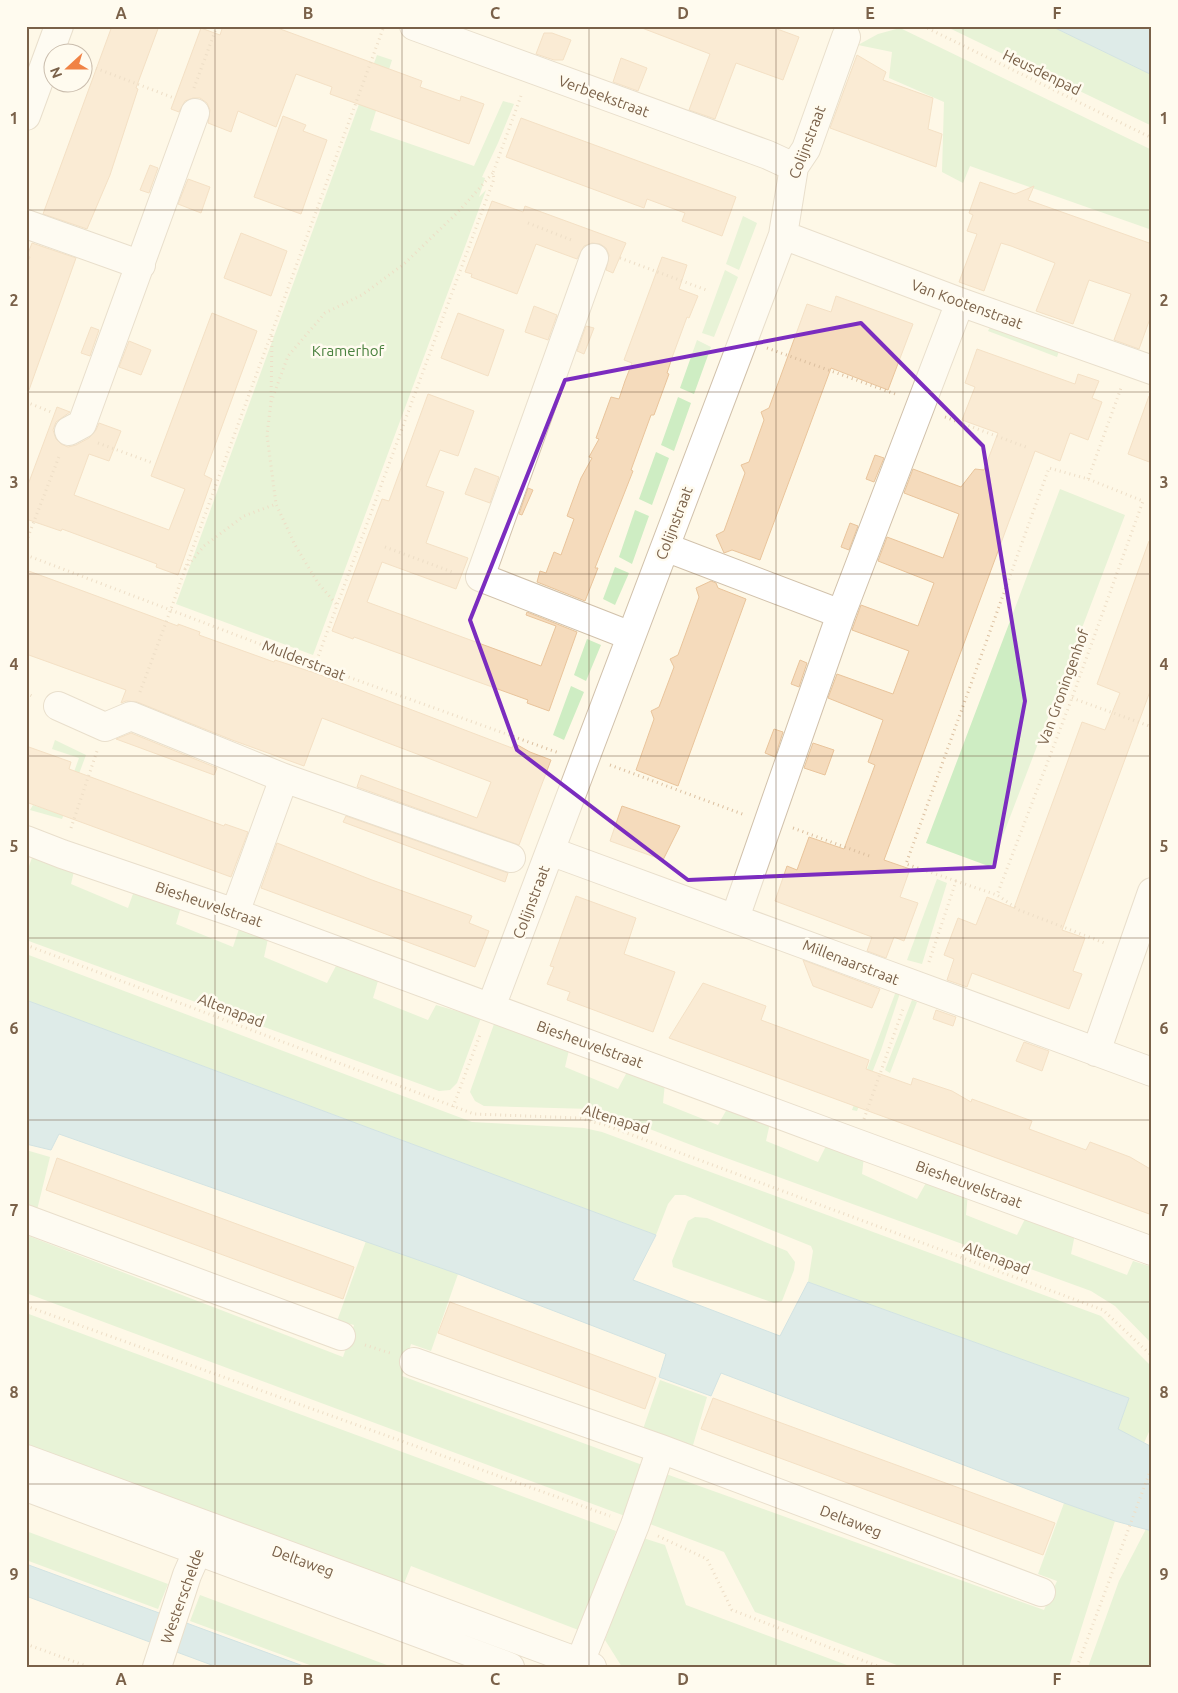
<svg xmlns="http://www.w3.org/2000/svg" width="1178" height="1693" viewBox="0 0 1178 1693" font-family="Ubuntu,sans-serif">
  <rect width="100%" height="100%" fill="#fef8e7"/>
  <path fill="#ceedc3" d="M945,26H1051L1152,75V126Z
    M900,28L1152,150V230L970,166L963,183L942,172L944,102L889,78L892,52L858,45L878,34Z
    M377,55L392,60L370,130L474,166L503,101L514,104L498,143L482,177L485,178L479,197L486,190L313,655L176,604Z
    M743,216L757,223L739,270L726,264Z
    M725,270L738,277L714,337L702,333Z
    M992,323L1060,348L1057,357L988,331Z
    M697,340L711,347L694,394L680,388Z
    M678,397L691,403L674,451L661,445Z
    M656,452L669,458L652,505L639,499Z
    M1060,489L1125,515L991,867L926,843Z
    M635,510L649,516L632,564L619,557Z
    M615,567L629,573L615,605L603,599Z
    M587,639L601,645L586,681L574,675Z
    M571,686L584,692L564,740L553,735Z
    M55,740L86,755L62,819L30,810L33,805L59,814L79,758L52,749Z
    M34,852L75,867L71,884L128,908L134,891L181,907L176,924L233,947L239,929L268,939L264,957L327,983L337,964L378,981L373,998L428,1020L436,1005L481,1018L457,1083L450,1090L439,1091L26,940V868L28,869Z
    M937,879L947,883L922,964L907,960Z
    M26,954L472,1122L584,1128L602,1132L1101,1316L1152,1367V1425L1144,1443L1117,1430L1129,1398L808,1282L813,1251L811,1246L685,1195H675L668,1204L656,1235L26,1000Z
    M896,991L900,993L881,1050L857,1111L852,1110Z
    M912,1000L917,1002L890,1073L885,1070Z
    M494,1024L569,1050L565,1067L618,1089L627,1072L665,1083L663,1103L718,1125L727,1109L770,1123L766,1141L818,1162L827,1144L864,1156L862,1174L917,1199L927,1181L968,1193L966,1215L1017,1235L1026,1217L1075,1234L1071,1254L1127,1275L1133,1261L1152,1267V1344L1115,1306L1091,1291L699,1148L634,1123L592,1109L484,1106L475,1101L470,1092Z
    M26,1150L50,1157L36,1214L26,1210Z
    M695,1217L707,1218L787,1251L795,1262L794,1270L782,1301L774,1303L673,1267L672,1261L688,1221Z
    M26,1235L343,1357L354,1325L337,1321L366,1241L458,1274L431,1351L411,1344L402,1376L645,1466L625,1516L26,1293Z
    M26,1313L616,1531L581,1631L411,1566L403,1586L26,1449Z
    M660,1380L707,1397L691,1452L642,1432Z
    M666,1474L1044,1610L1057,1581L1038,1574L1064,1503L1115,1521L1069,1667H902L755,1612L724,1552L650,1524Z
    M1146,1529L1152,1531V1667H1088L1119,1581Z
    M26,1531L168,1584L158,1609L26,1560Z
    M640,1537L665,1545L686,1605L852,1667H622L605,1640Z
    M200,1595L392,1667H315L190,1621Z"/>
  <path fill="#b9dce9" stroke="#9ecadc" d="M1051,26H1152V75Z
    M26,1000L656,1235L633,1280L780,1336L808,1282L1129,1398L1118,1429L1152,1447V1531L1115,1521L1064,1503L721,1373L711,1396L659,1377L666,1354L458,1274L59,1134L51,1150L26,1144Z
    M26,1564L306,1667H217L26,1596Z"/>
  <path fill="#f5dbbc" stroke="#e9c49b" d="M112,26H159L136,88L138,89L110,175L87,229L43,214Z
    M223,26H272L422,81L420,87L460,101L461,96L484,104L469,144L330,94L332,87L296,74L276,127L238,111L231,132L208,123L210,110L207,103L200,98H193L185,101L179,112L171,109L201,28L220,35Z
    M643,26H769L799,37L783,80L736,63L715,119L689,110L710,54L642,28Z
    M544,33H552L571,40L563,60H554L536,54Z
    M857,55L886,72L883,80L933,98L928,129L942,134L936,167L830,128Z
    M621,58L647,68L638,91L613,82Z
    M283,116L306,125L303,131L327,140L301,214L254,197Z
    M521,118L736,197L722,236L682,221L685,213L647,199L644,208L506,157Z
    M150,165L158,168L149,193L140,190Z
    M188,179L210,187L201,213L178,204Z
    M980,182L1015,194L1034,186L1028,200L1152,244V313L1139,349L1114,340L1131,294L1089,280L1073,324L1036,311L1055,263L1011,246L1001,243L984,291L959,282L977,234L967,231L973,215L969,213Z
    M492,201L523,212L525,206L626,243L613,273L606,270L609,255L606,248L600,244L592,243L584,246L577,259L536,244L517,294L471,277L472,274L465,272Z
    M241,233L287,251L271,296L224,278Z
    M32,243L76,258L29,390H26V265L30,257L27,256Z
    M662,257L687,265L679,289L698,296L689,318L687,317L673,355L667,373L669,374L654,415H651L631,470L633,471L595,568H598L585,601L537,582L540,571L546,573L554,552L561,555L574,519L567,516L581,478L592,458L589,457L599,439L596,438L611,397L619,399L625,381L632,363L624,360Z
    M836,296L913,324L888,390L831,368L760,560L732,550L724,553L716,535L724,531L745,473L741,465L749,462L764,420L761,412L769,408L807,304L831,312Z
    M534,306L557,315L548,340L525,332Z
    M212,313L257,331L204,475L212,479L178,575L156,567L157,564L62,529L61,531L26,519V490L57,407L70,412L56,422L53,430L56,439L61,444L68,447L76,445L89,438L96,430L99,423L121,431L109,461L89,454L74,495L169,530L185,489L151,476Z
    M458,313L504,330L488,376L441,358Z
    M586,326L594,328L584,354L577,351Z
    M91,327L99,330L90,356L81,353Z
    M129,341L151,350L141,375L119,367Z
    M977,349L1075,384L1078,374L1099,381L1092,398L1102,402L1088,440L1070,433L1060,461L1035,451L884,860L910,869L900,897L918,903L904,941L894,937L886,958L867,951L872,937L775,901L787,866L797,870L809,837L844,849L875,765L868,762L883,720L828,698L837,674L893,694L909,651L852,630L861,605L918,626L934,583L878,561L887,537L943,558L959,514L904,493L913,469L961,487L975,469L984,470L998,433L962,420L975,387L965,383Z
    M428,394L474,411L458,456L440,450L426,486L444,492L426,543L468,558L456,589L382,562L367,602L541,666L556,626L526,615L527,612L577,632L549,711L527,703L528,700L354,637L353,639L332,631L382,499L389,501Z
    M1149,396L1152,397V463L1128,454Z
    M875,455L884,458L874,482L866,479Z
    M475,468L499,477L490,503L465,494Z
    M528,488L533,490L522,515L519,514Z
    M850,523L858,526L849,550L841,547Z
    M1149,541H1152V686L1062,930L1085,938L1073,971L1082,974L1069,1009L972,973L967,987L947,980L954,959L944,955L958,918L976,925L987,897L1014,908L1082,722L1105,730L1120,693L1097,684Z
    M26,570L178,626V624L200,632L199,635L274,662L275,660L315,673L512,748L514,743L530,752L551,760L519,845L357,787L361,775L477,818L491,782L322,718L304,766L232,740L137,702L126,701L121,703L126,690L26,654Z
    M711,581L716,583L718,588L746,599L678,786L636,770L654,719L651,711L659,707L674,667L670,659L678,655L699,597L696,588Z
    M800,660L807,663L799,687L791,684Z
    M774,729L783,732L775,757L765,753Z
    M131,733L217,768L214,775L116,739Z
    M813,743L834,750L825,775L804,768Z
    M26,746L71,762L69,769L224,826L225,824L248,832L231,877L26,802Z
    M622,806L680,826L663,860L610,841Z
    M346,816L508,873L505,882L343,822Z
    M277,843L372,880L472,916L469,923L489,931L475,967L261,888Z
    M576,896L636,918L624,954L675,972L653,1032L567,1000L570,992L547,984L554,967L550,966Z
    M803,960L880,989L872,1008L813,986Z
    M703,983L766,1006L761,1020L869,1060L866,1069L911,1085L913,1078L952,1091L971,1102L972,1099L1032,1121L1029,1129L1086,1150L1090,1142L1130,1157L1152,1170V1215L669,1038Z
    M936,1010L956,1017L953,1026L933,1019Z
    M1024,1042L1049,1051L1042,1071L1016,1061Z
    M57,1158L354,1267L343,1299L46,1190Z
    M450,1302L656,1378L645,1409L438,1333Z
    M713,1398L1055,1523L1043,1555L701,1429Z"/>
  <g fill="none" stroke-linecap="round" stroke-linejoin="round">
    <defs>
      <path id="minor" d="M414,26L768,155L794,167
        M26,116L59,26
        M26,224L141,265
        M783,235L960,302L1152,370
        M594,258L480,577L631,636
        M69,431L82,424L195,113
        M665,547L841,614
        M58,706L105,727L131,716L284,778L511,858
        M26,840L62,854L235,913L856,1143L1152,1251
        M550,851C751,924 951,999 1152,1072
        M235,913L284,778
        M735,918L841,614L960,302
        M491,1007L783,235L794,167L806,149L846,37
        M1096,1052L1152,892
        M26,1219L341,1336
        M414,1362L661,1449L1041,1592
        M26,1459L592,1667
        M26,1487L510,1667
        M157,1667L187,1575L205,1534
        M578,1667L635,1525L661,1449"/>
    </defs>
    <use href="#minor" stroke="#d1c1ab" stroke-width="30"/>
    <path stroke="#dbbf9f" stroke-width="3" stroke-dasharray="1 4" stroke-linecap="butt" d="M923,26L1152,138
      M82,63L174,98
      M194,88L217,26
      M528,223L574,241
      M620,258L709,291
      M272,336L271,402L267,435L276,504L295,545L318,583L337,605
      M767,348L898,395
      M26,402L51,412
      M271,402L288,356L325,313L362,295L404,264L458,212L493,173
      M945,417L1026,447
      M98,443L153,463
      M1088,479L1121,388
      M26,542L60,454
      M385,547L455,573
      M26,555L315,665L559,753
      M185,569L204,546L244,516L276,504
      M315,665L494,179L493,173L522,93
      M140,692L171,609L184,572L384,26
      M26,693L34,697
      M1072,698L1152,727
      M610,765L745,815
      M71,828L97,751
      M793,828L872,857
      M956,881L906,864L1049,468L1088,479L1143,501L1072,698L997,895
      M26,945L474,1114L579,1118L605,1125L1103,1310L1152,1356
      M929,962L956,881L997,895L1019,910L1107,944
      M453,1107L481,1032
      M864,1119L903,1009
      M26,1306L610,1516
      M365,1345L390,1353
      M658,1536L707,1559L732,1610L880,1667
      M26,1644L89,1667
      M1077,1667L1152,1466"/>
    <use href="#minor" stroke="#fff" stroke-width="28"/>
  </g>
  <path d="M0 0H1178V1693H0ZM861,323L983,446L1025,701L994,867L688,880L517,750L470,620L565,380Z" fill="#fef8e7" fill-opacity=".55" fill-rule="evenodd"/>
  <path fill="none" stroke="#7b2cbf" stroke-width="4" stroke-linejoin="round" d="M861,323L983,446L1025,701L994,867L688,880L517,750L470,620L565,380Z"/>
  <path fill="none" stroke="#7a6149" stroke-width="1" stroke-opacity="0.55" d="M215,26V1667M402,26V1667M589,26V1667M776,26V1667M963,26V1667M26,210H1152M26,392H1152M26,574H1152M26,756H1152M26,938H1152M26,1120H1152M26,1302H1152M26,1484H1152"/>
  <g text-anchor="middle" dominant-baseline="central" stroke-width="5" stroke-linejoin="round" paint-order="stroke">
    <g font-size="15" fill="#7a6149" stroke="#fffbef">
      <text transform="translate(1042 72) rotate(26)">Heusdenpad</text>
      <text transform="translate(604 96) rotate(20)">Verbeekstraat</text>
      <text transform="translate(807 142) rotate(-69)">Colijnstraat</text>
      <text transform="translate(967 304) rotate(20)">Van Kootenstraat</text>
      <text transform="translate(674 523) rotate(-69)">Colijnstraat</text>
      <text transform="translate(304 660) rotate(21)">Mulderstraat</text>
      <text transform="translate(1063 687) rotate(-70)">Van Groningenhof</text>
      <text transform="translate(531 902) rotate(-69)">Colijnstraat</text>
      <text transform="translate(209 904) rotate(19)">Biesheuvelstraat</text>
      <text transform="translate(851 962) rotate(21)">Millenaarstraat</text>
      <text transform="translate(231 1010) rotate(21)">Altenapad</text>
      <text transform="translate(590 1044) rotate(20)">Biesheuvelstraat</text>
      <text transform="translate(616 1119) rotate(17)">Altenapad</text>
      <text transform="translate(969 1184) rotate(20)">Biesheuvelstraat</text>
      <text transform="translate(997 1258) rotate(20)">Altenapad</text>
      <text transform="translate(851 1521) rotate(21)">Deltaweg</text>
      <text transform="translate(303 1561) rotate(20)">Deltaweg</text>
      <text transform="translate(182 1596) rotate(-70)">Westerschelde</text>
    </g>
    <g font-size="15" fill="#4a813f" stroke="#fffbef">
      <text x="348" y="350">Kramerhof</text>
    </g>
  </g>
  <rect width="1178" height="1693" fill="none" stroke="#fffbef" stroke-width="55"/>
  <g transform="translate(68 68) rotate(249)"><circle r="24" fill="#fffbef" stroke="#cabdad"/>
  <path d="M0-4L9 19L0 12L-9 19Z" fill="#f08244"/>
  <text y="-8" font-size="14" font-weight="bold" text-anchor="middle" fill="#7a6149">N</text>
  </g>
  <rect x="28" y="28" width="1122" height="1638" fill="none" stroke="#7a6149" stroke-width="2"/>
  <g font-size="16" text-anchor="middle" font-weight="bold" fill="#7a6149">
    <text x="121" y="19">A</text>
    <text x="308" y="19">B</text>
    <text x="495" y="19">C</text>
    <text x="683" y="19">D</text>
    <text x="870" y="19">E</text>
    <text x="1057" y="19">F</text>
    <text x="14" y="124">1</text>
    <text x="1164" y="124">1</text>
    <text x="14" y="306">2</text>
    <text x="1164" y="306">2</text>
    <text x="14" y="488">3</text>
    <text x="1164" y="488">3</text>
    <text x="14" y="670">4</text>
    <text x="1164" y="670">4</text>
    <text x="14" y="852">5</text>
    <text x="1164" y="852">5</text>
    <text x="14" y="1034">6</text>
    <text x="1164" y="1034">6</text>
    <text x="14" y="1216">7</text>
    <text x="1164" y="1216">7</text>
    <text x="14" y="1398">8</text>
    <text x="1164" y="1398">8</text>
    <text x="14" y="1580">9</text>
    <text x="1164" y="1580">9</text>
    <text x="121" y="1685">A</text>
    <text x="308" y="1685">B</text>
    <text x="495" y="1685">C</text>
    <text x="683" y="1685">D</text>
    <text x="870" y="1685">E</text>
    <text x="1057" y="1685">F</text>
  </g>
</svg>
